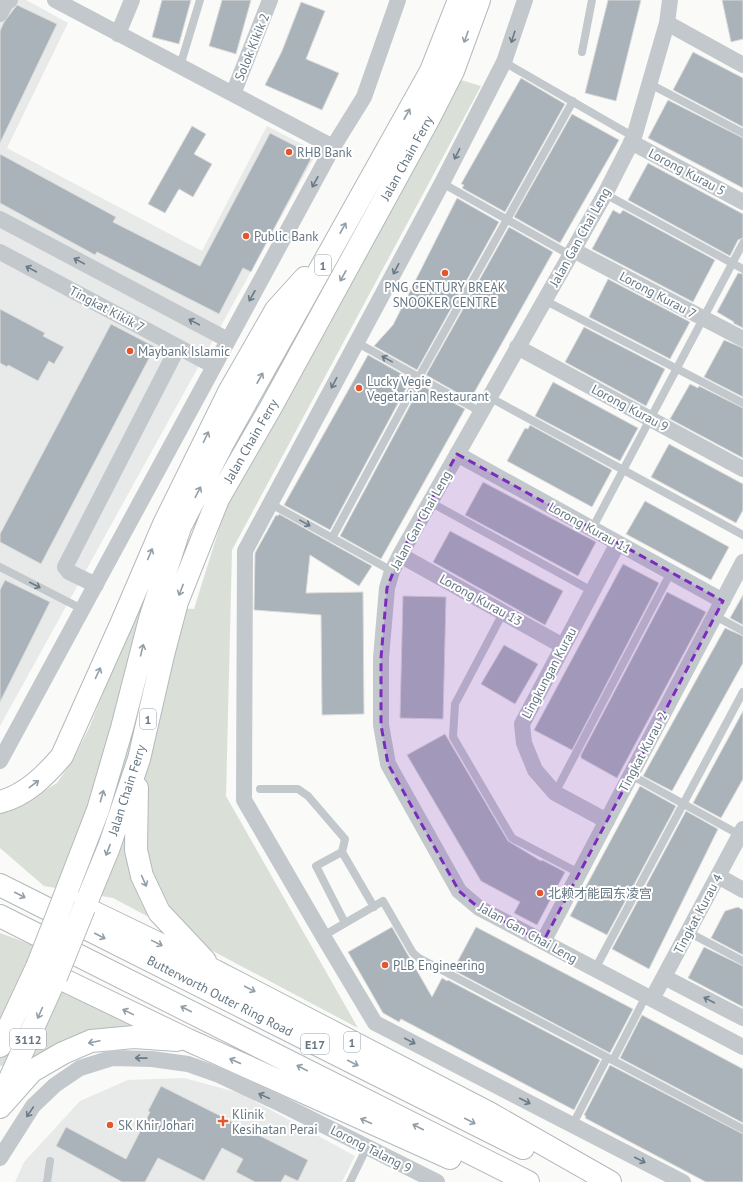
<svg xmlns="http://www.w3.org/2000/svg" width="743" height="1182" viewBox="0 0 743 1182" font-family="'PT Sans','Noto Sans SC',sans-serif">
  <rect width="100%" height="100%" fill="#fafaf8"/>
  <path fill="#e8e9e9" d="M0,0H26L68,23L7,148L202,251L267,126L317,152L0,726Z
    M184,1078L240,1093L355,1156L342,1182H15L24,1162L80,1101L128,1080Z"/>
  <path fill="#dadfd7" d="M461,80L481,86L232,550L226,796L358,1028L113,898L44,886L0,848V811L20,806L57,783L74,758L90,726L125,637L141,606L194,609L224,513L244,473Z
    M0,933L41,948L30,966L144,1025L109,1028L58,1047L32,1062L0,1066Z"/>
  <path fill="#aab3b9" stroke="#dcdcda" d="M162,0H191L179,44L152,37Z
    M222,0H251L236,54L209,46Z
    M608,0H641L616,101L585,93Z
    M722,0H743V39L731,42Z
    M301,2L325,11L306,59L339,73L322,110L265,85L282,51Z
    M17,5L57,24L0,143V31L4,22Z
    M693,52L743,78V127L673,90Z
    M521,78L565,104L505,212L462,188L464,185L461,184Z
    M668,100L743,138V188L648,138Z
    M572,114L619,140L560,243L514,217Z
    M192,126L206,134L194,154L212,164L193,197L179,189L165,213L148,204Z
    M270,133L313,155L251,272L243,268L219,314L97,252L95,255L0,203V154L116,217L113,222L200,266Z
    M648,163L743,214V238L738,240L730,256L628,200Z
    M457,198L499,222L417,370L374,346L393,325Z
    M613,210L620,214L623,210L715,260L693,302L592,249Z
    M509,227L553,252L470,400L426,375Z
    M738,273L743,274V328L733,323L734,322L717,312Z
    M608,279L690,322L670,359L589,317Z
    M0,309L45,333L43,336L64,347L54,364L49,361L38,381L8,365L7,367L0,363Z
    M111,324L155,347L41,564L0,542V534Z
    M584,327L665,369L646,406L565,362Z
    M724,340L743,348V397L704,377Z
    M368,355L411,379L330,530L284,505Z
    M553,382L638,428L620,461L535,416Z
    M690,384L698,388L699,386L743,408V458L670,419Z
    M421,385L465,409L381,559L340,536Z
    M530,425L612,470L592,507L507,461L525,428L528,429Z
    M669,444L743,484V510L736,523L651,477Z
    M483,482L596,542L578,576L465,515Z
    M645,501L729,547L711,580L626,534Z
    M279,514L372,566L359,586L310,555L306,593L363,592L364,714L322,715L321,615L254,610L255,553L276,515L278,516Z
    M450,531L563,591L545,625L433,562Z
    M623,564L659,583L572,750L534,730Z
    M5,580L50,602L0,702V590Z
    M667,592L706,612L617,778L581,758V755Z
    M743,595V625L730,618Z
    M403,596L446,597L443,719L400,718Z
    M725,628L743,636V663L672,791L643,776Z
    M504,645L538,664L515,704L481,684Z
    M743,711V779L721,818L693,803Z
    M445,734L508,841L541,861L542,860L565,872L537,925L514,913L520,902L481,881L407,755Z
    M640,786L676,806L607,935L570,916Z
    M686,811L718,829L649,969L612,949Z
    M738,907L743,910V955L711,938L725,911Z
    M392,927L432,997L442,978L447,981L448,980L600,1060L574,1110L401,1019L399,1022L383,1013L348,952Z
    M476,927L633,1009L610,1053L453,970Z
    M704,947L743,966V1007L688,978Z
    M642,1015L743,1069V1123L620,1058Z
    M610,1065L743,1134V1182H706L585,1118L586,1116L584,1115Z
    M161,1086L308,1160L298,1181L285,1175L281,1182H255L236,1172L243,1159L222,1148L204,1181L158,1158L145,1182H122L56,1146L66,1127L126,1159L150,1112L148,1111Z"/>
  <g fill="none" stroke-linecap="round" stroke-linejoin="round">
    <defs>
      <path id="primary" d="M0,1046L37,967
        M0,1101L56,977"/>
      <path id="highway" d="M459,0L431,71L223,443L180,527L150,619L122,728L98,810L64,898L215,971L489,1113L610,1182
        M137,788L136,850L142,876L159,912L205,961
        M0,802C26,795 45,776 62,756L122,622L164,524L229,392L276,310L305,278
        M0,885L523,1148
        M84,908L109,847L139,759L163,655L177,602L218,499L271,407L428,120L453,71L479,0
        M0,916L528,1182
        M39,968L188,1040L450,1158
        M0,1107L32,1071L63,1053L91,1041L134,1037L177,1040"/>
    </defs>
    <use href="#primary" stroke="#b5babe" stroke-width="24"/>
    <use href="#highway" stroke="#b4b9bd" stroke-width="24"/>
    <path stroke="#c3c8cc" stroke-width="8" d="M582,52L592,0
      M504,62L634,137
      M180,66L200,0
      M650,84L743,133
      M442,183L570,255
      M605,194L743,269
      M544,300L743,403
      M356,342L481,412
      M489,397L743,535
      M430,502L592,591
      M271,504L392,571
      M592,529L743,243
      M332,538L419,377L573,101
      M0,567L82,609
      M503,613L455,704L453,737L512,838L579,873
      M715,616L743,631
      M631,775L740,835
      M260,789H298L308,796L345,839L342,852L316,866L345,923
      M555,793L671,572
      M342,852L374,907
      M688,932L743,961
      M323,936L383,901L413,953L419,958L743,1129
      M595,969L743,692
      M613,1060L646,996
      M572,1126L607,1058
      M47,1182L50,1161
      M350,1182L367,1147"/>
    <path stroke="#c3c8cc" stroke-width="16" d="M55,0L333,147
      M525,0L504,62L442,183L245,551L244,800L323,936L375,1023L683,1182
      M670,0L667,23L634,137L605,194L400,555L392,571L387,588L381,658V725L388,764L459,891L479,908L743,1047
      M0,14L6,3L10,0
      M667,23L743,65
      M118,34L132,0
      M233,94L270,0
      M631,142L743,202
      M0,219L228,340
      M573,250L743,339
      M0,252L214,366
      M517,347L743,469
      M457,454L723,601
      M400,555L563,646
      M96,585L69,572L65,567L178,347
      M0,761L333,147L364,97L398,0
      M607,821L555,793L535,770L524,743L522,724L618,543
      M718,876L743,890
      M543,942L743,562
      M664,977L743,1018
      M652,999L743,829
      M0,1158L33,1106L55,1085L80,1068L112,1058L152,1059L188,1064L219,1075L281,1104L437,1182"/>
    <use href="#primary" stroke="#fff" stroke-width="22"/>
    <use href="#highway" stroke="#fff" stroke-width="22"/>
    <defs>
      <path id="highway-bridge" d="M37,967L64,898
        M56,977L84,908"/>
    </defs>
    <use href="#highway-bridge" stroke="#b4b9bd" stroke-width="24" stroke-linecap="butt"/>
    <use href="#highway-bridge" stroke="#fff" stroke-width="22"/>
  </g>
  <defs><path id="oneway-shaft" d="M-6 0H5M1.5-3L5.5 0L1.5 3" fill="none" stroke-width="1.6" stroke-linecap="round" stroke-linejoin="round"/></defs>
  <g stroke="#939fa8">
    <use href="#oneway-shaft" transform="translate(466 37) rotate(110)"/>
    <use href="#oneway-shaft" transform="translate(407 114) rotate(-61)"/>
    <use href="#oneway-shaft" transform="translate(343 228) rotate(-61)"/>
    <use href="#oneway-shaft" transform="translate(343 276) rotate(119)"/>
    <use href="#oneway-shaft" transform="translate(260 378) rotate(-61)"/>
    <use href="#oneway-shaft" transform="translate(206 437) rotate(-64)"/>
    <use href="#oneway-shaft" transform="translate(198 492) rotate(-63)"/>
    <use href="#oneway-shaft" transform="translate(150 554) rotate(-67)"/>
    <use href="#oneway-shaft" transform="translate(181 590) rotate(111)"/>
    <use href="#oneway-shaft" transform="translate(142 650) rotate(-76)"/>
    <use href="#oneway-shaft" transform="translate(98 673) rotate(-65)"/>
    <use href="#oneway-shaft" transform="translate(34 784) rotate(-37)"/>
    <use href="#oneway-shaft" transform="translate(102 796) rotate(-74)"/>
    <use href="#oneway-shaft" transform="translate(108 850) rotate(111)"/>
    <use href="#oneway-shaft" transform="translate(144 881) rotate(66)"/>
    <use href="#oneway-shaft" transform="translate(20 895) rotate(27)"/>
    <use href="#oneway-shaft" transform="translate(100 936) rotate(27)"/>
    <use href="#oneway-shaft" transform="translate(157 943) rotate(26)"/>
    <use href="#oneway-shaft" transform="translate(250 989) rotate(28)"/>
    <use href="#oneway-shaft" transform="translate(186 1009) rotate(-153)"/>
    <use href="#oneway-shaft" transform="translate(128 1012) rotate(-154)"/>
    <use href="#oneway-shaft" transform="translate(40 1013) rotate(114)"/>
    <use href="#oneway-shaft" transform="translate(94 1042) rotate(168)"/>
    <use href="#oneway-shaft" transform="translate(235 1061) rotate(-156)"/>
    <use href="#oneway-shaft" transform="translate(353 1063) rotate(27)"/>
    <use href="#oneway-shaft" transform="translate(302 1068) rotate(-153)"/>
    <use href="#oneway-shaft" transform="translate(366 1121) rotate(-156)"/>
    <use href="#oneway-shaft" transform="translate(470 1121) rotate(27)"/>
    <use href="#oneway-shaft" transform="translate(418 1127) rotate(-153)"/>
  </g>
  <g stroke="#6a7a87">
    <use href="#oneway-shaft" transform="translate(513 37) rotate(108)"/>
    <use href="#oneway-shaft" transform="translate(457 154) rotate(117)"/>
    <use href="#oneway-shaft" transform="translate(315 182) rotate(119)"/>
    <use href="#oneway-shaft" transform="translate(79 261) rotate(-152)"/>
    <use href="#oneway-shaft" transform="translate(31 269) rotate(-152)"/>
    <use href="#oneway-shaft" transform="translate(396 269) rotate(118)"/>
    <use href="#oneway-shaft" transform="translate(252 296) rotate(119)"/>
    <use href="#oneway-shaft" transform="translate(194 322) rotate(-152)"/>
    <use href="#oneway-shaft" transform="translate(387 359) rotate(-151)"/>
    <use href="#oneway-shaft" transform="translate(334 383) rotate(118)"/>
    <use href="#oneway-shaft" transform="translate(305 523) rotate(29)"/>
    <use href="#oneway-shaft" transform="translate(35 585) rotate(27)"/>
    <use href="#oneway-shaft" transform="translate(709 1000) rotate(-152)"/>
    <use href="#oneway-shaft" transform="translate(410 1041) rotate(28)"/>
    <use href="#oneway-shaft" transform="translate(141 1058) rotate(-179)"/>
    <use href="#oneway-shaft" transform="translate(264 1096) rotate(-155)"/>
    <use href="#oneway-shaft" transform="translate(525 1101) rotate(27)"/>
    <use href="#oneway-shaft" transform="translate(30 1112) rotate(124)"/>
    <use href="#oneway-shaft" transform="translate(640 1160) rotate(27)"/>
  </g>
  <path fill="#7b2cbf" fill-opacity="0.2" stroke="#7b2cbf" stroke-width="3" stroke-dasharray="8 5" stroke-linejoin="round" d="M457,454L723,601L543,942L479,908L459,891L388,764L381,725V658L387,588L400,555Z"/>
  <g fill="#e4572e" stroke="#fff" stroke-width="1.5">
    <circle cx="289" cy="152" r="4"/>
    <circle cx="246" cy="236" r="4"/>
    <circle cx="445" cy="273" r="4"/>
    <circle cx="130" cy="351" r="4"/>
    <circle cx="359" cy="388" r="4"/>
    <circle cx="540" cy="893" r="4"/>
    <circle cx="385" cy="965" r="4"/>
    <path d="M221 1115h4v4h4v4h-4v4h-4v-4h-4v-4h4z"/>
    <circle cx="110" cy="1125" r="4"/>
  </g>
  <g text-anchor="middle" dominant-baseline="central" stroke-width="4" stroke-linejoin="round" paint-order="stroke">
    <g fill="#fff" stroke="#939fa8" stroke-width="1">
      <rect x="315" y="255" width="16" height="20" rx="3"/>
      <rect x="140" y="709" width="16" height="20" rx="3"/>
      <rect x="10" y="1029" width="36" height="20" rx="3"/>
      <rect x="344" y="1032" width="16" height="20" rx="3"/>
      <rect x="301" y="1034" width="28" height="20" rx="3"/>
    </g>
    <g font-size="12" font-weight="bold" fill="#657683">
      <text x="323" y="265">1</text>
      <text x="148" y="719">1</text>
      <text x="28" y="1039">3112</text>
      <text x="352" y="1042">1</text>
      <text x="315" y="1044">E17</text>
    </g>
    <g font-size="13" fill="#657683" stroke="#fff">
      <text transform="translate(252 47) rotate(-68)">Solok Kikik 2</text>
      <text transform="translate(407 158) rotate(-61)">Jalan Chain Ferry</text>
      <text transform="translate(687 172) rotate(28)">Lorong Kurau 5</text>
      <text transform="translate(580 237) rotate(-61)">Jalan Gan Chai Leng</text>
      <text transform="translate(658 295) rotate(28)">Lorong Kurau 7</text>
      <text transform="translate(107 309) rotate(28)">Tingkat Kikik 7</text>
      <text transform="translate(630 408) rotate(28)">Lorong Kurau 9</text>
      <text transform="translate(251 441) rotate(-60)">Jalan Chain Ferry</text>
      <text transform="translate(421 520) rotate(-61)">Jalan Gan Chai Leng</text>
      <text transform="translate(590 528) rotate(29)">Lorong Kurau 11</text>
      <text transform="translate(481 600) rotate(29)">Lorong Kurau 13</text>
      <text transform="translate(549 673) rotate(-62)">Lingkungan Kurau</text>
      <text transform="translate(643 752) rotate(-62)">Tingkat Kurau 2</text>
      <text transform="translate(127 790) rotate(-72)">Jalan Chain Ferry</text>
      <text transform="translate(698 914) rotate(-62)">Tingkat Kurau 4</text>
      <text transform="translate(528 933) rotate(29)">Jalan Gan Chai Leng</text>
      <text transform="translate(220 996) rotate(27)">Butterworth Outer Ring Road</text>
      <text transform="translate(371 1149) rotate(27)">Lorong Talang 9</text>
    </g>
    <g font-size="13" fill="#657683" stroke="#fff" text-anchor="start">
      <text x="297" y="152">RHB Bank</text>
      <text x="254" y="236">Public Bank</text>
      <text x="445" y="287" text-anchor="middle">PNG CENTURY BREAK<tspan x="445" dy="15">SNOOKER CENTRE</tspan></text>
      <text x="138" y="351">Maybank Islamic</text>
      <text x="367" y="381">Lucky Vegie<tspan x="367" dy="15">Vegetarian Restaurant</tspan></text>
      <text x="548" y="893">北赖才能园东凌宫</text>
      <text x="393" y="965">PLB Engineering</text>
      <text x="232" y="1114">Klinik<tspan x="232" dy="15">Kesihatan Perai</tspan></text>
      <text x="118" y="1125">SK Khir Johari</text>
    </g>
  </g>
</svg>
